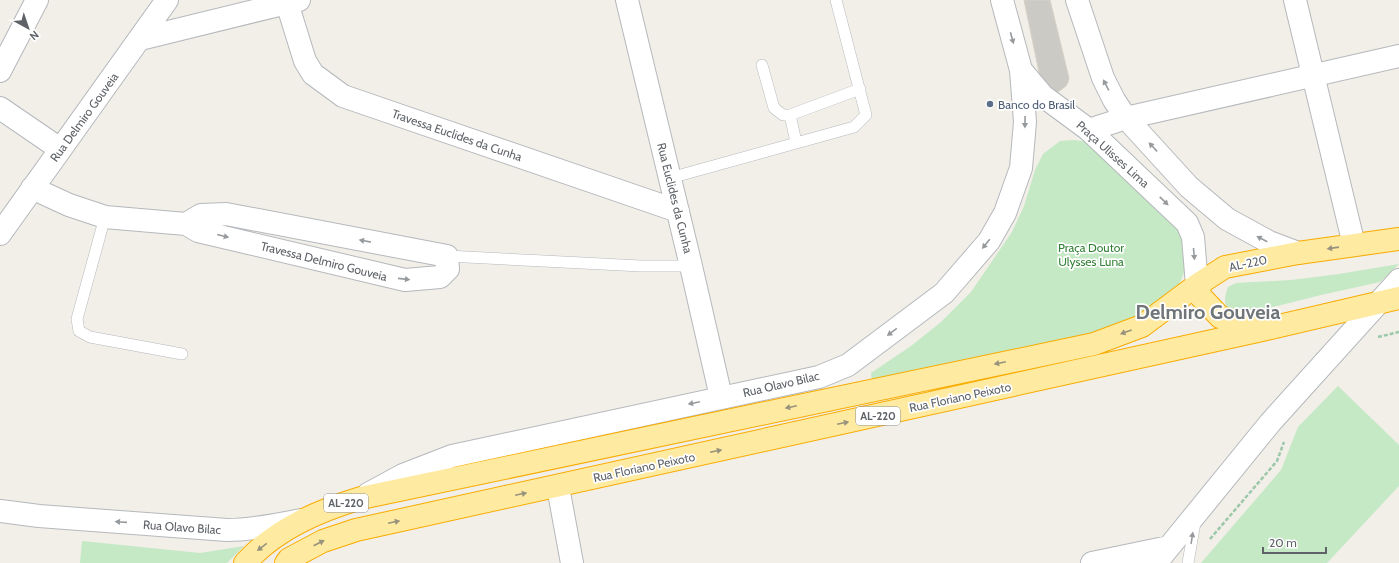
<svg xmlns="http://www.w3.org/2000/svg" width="1399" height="563" viewBox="0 0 1399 563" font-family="Cabin,sans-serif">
  <rect width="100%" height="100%" fill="#f1efe8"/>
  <path fill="#c5e8c5" d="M1073,140L1083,141L1094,145L1179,224L1185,253L1184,272L1180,283L1174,294L1130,325L872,382L871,373L911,346L941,322L971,292L1012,232L1024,206L1035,170L1043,154L1060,141Z
    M1399,264L1380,282L1321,295L1241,315C1224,310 1222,303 1228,287L1236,283L1291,280L1339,274Z
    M1338,386L1399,445V486L1327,563H1201L1281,470L1298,427Z
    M82,541L200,553L244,546L227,563H80Z"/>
  <path fill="#cccac5" stroke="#d6d1c6" d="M1024,0H1050L1069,78L1068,82L1066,86L1058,92H1054L1043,85L1039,72Z"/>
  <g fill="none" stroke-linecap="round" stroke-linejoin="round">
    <defs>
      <path id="service" d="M762,65L774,108L783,115H790
        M796,142L790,115L860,89
        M670,178L854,127L866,115L836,0
        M105,217L77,319L79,331L90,337L182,354
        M447,256L641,266H691
        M1188,563L1195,522"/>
      <path id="minor" d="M627,0L691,266L721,397
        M1295,0L1354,245
        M287,3L305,61L313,74L343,96L678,211
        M140,39L299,0
        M0,71L37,0
        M0,108L60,149
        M1089,130L1126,118L1399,56
        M32,188L69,205L105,217L186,224L198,231L405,280L440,277L448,269L447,256L226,214L201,215L186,224
        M0,234L167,0
        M558,487L572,563
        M0,511L39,516L227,530C252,530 277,525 301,520
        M1092,563L1169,547
        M1156,563L1270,423L1399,280"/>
      <path id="tertiary" d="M1002,0L1021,70L1043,96L1089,130L1187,223L1193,237L1197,285
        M1077,0L1103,78L1114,100L1126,118L1189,187L1227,219L1269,242L1298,253
        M368,494L403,475L452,456L819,377L848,365L944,293L989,241L1005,213L1021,168L1025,122L1021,70"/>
      <path id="trunk" d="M1197,285L1201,297L1220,317L1261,330
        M245,563C276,529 318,511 361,498L1094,344L1142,326L1197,285L1225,267L1298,253L1399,239
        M286,563L289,559L323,541L356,530L1262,330L1399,298"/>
    </defs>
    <use href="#service" stroke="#b5b8bc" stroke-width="12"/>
    <use href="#minor" stroke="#b5b8bc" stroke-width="24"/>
    <use href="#tertiary" stroke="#b5b8bc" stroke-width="24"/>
    <use href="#trunk" stroke="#f9ab00" stroke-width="24"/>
    <path stroke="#9cc7a9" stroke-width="2.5" stroke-dasharray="4 2" stroke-linecap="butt" d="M1378,337L1399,332
      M1210,539L1277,461L1284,442"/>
    <use href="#service" stroke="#fff" stroke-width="11"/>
    <use href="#minor" stroke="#fff" stroke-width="22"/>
    <use href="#tertiary" stroke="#fff" stroke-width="22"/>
    <use href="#trunk" stroke="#feeaa1" stroke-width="22"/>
  </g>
  <defs><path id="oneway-solid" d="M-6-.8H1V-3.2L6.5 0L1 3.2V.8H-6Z"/></defs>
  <g fill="#979a9d">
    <use href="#oneway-solid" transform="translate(1012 38) rotate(75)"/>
    <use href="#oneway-solid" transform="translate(1106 85) rotate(-118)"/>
    <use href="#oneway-solid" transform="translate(1025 122) rotate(91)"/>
    <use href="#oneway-solid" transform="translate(1153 147) rotate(-133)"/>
    <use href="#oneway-solid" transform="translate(1164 201) rotate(44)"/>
    <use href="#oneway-solid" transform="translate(223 236) rotate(14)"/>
    <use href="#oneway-solid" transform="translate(1262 239) rotate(-152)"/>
    <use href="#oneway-solid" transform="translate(365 241) rotate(-169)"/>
    <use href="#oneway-solid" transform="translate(986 244) rotate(129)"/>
    <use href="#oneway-solid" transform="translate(1194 254) rotate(85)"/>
    <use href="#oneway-solid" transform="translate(404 279) rotate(6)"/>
    <use href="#oneway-solid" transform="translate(892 332) rotate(143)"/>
    <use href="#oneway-solid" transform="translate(694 403) rotate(168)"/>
    <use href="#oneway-solid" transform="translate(121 522) rotate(-176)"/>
    <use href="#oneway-solid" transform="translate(1192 538) rotate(-81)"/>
  </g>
  <g fill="#97927c">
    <use href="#oneway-solid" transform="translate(1333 248) rotate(172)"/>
    <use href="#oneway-solid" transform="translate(1126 332) rotate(160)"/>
    <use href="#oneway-solid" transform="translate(1000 363) rotate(168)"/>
    <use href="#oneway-solid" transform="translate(791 407) rotate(168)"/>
    <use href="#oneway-solid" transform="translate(843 423) rotate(-12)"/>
    <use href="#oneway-solid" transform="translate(716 451) rotate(-12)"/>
    <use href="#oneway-solid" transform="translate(521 494) rotate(-12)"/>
    <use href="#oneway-solid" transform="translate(394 522) rotate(-12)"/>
    <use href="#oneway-solid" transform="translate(319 543) rotate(-27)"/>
    <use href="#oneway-solid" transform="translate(262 547) rotate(143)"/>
  </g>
  <circle fill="#5c6f8a" stroke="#fff" stroke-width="1.5" cx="990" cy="104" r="4"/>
  <g text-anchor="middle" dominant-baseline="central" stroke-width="3.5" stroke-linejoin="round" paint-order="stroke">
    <g fill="#fff" stroke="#8f9295" stroke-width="1">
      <rect x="856" y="407" width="44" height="18" rx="3"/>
      <rect x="324" y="494" width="44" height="18" rx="3"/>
    </g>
    <g font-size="11" font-weight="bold" fill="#5f6368">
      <text x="878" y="416">AL-220</text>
      <text x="346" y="503">AL-220</text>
    </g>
    <g font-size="12" fill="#4e5e75" stroke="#fff" text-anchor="start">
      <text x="998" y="104">Banco do Brasil</text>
    </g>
    <g font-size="12" fill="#5f6368" stroke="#fff">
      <text transform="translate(84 117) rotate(-54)">Rua Delmiro Gouveia</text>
      <text transform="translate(457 135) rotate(19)">Travessa Euclides da Cunha</text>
      <text transform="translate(1113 154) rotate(42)">Praça Ulisses Lima</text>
      <text transform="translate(675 198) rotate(76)">Rua Euclides da Cunha</text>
      <text transform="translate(324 261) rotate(14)">Travessa Delmiro Gouveia</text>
      <text transform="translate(1248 263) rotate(-12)">AL-220</text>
      <text transform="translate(781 384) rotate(-13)">Rua Olavo Bilac</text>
      <text transform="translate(960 397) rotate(-12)">Rua Floriano Peixoto</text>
      <text transform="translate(644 467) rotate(-12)">Rua Floriano Peixoto</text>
      <text transform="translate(182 527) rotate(4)">Rua Olavo Bilac</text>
    </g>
    <g font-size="12" fill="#348238" stroke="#fff">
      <text x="1091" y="247">Praça Doutor<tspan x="1091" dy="14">Ulysses Luna</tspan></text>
    </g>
    <g font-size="20" font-weight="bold" fill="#70757a" stroke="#fff">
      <text x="1208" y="312">Delmiro Gouveia</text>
    </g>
  </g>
  <g transform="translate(28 28) rotate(140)" stroke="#ffffff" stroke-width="3" paint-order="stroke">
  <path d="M0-3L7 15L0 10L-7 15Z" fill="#5f6368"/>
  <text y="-6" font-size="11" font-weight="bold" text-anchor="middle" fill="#5f6368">N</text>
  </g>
  <path d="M1263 547v6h63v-6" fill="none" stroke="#5f6368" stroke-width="2"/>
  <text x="1269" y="547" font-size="12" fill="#5f6368" stroke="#ffffff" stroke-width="3" paint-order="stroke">20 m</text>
</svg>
